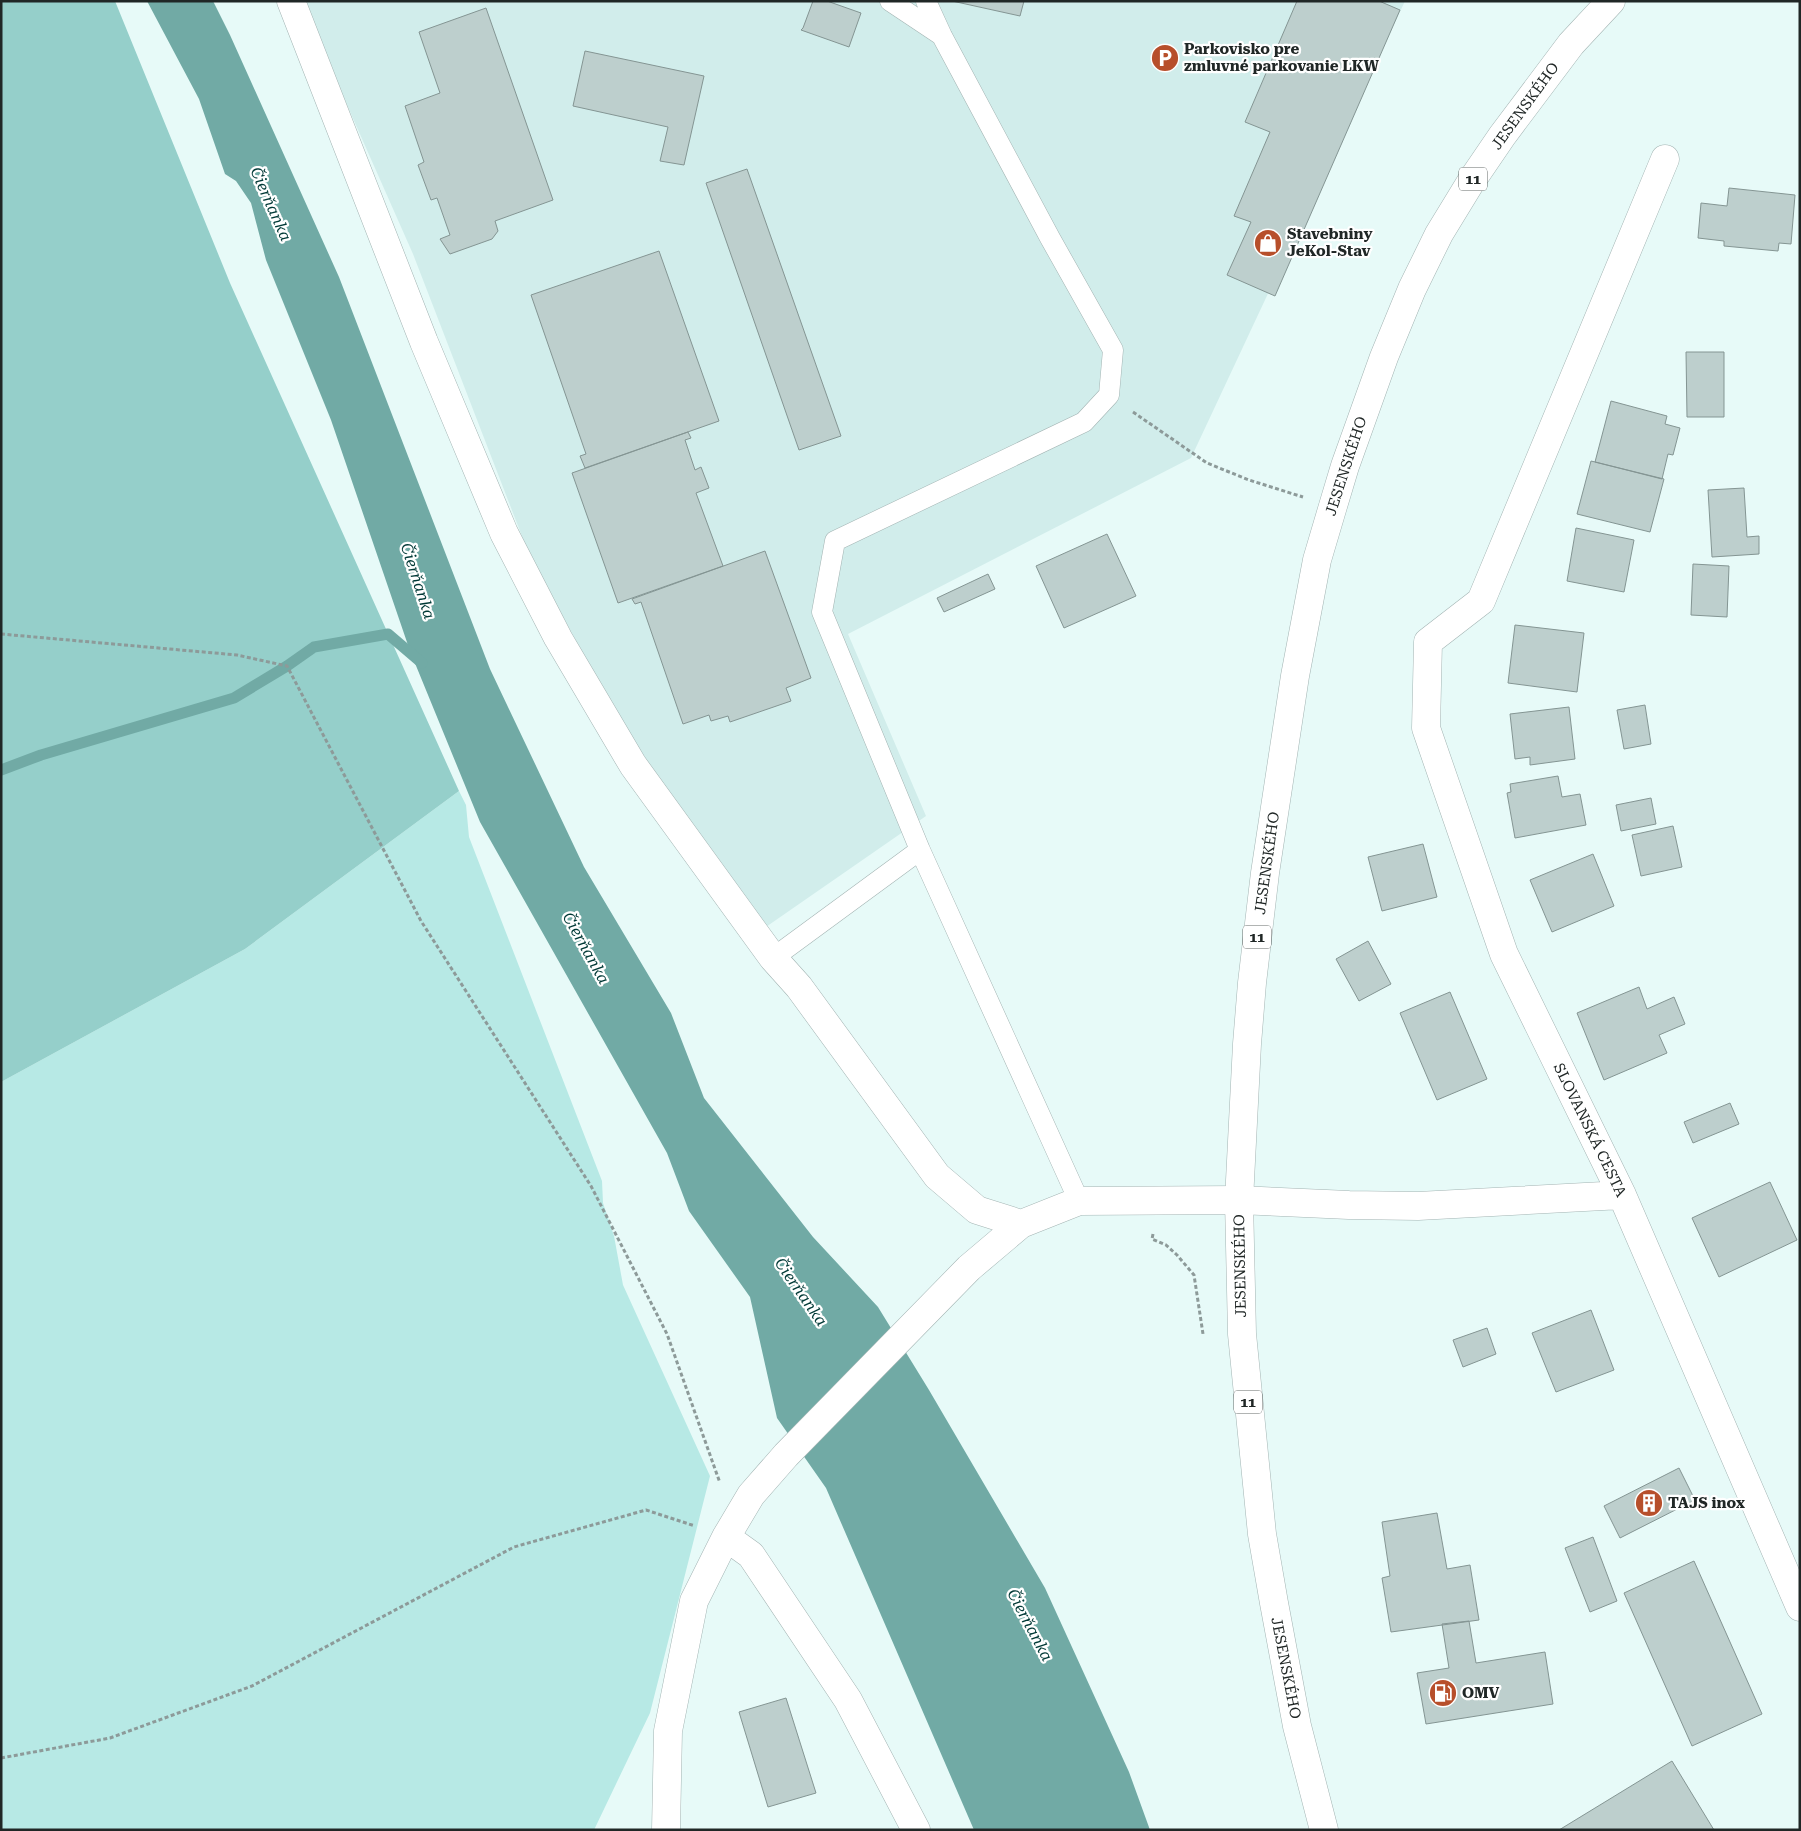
<svg xmlns="http://www.w3.org/2000/svg" width="1801" height="1831" viewBox="0 0 1801 1831" font-family="'Roboto Serif',serif">
  <rect width="100%" height="100%" fill="#e7faf8"/>
  <path fill="#d1edeb" d="M301,1H1405L1191,458L848,634L926,816L763,929L654,782L530,557L413,254Z"/>
  <path fill="#b7e9e5" d="M459,791L466,805L469,837L602,1181L603,1203L614,1236L623,1285L710,1476L650,1713L594,1830H1V1082L245,949Z"/>
  <path fill="#95cfca" d="M1,1H115L230,283L459,791L245,949L1,1082Z"/>
  <path fill="#71aaa5" d="M147,1H213L230,35L339,277L490,669L584,867L671,1013L704,1098L813,1237L878,1307L929,1390L1045,1588L1129,1772L1150,1830H974L826,1488L777,1418L750,1297L689,1211L667,1153L480,822L410,651L331,420L266,260L251,203L236,181L225,174L199,99Z"/>
  <g fill="none" stroke-linecap="round" stroke-linejoin="round">
    <path stroke="#71aaa5" stroke-width="11" d="M1,770L41,755L234,698L287,666L314,647L388,634L422,663"/>
  </g>
  <path fill="#bdcfcd" stroke="#849593" d="M813,1H827L861,13L849,47L801,30L803,28Z
    M952,1H1024L1020,16Z
    M1297,1H1379L1400,10L1275,296L1227,275L1251,222L1234,216L1270,132L1245,122Z
    M486,8L553,200L495,221L498,231L492,239L450,254L440,239L450,235L437,198L431,200L418,165L424,162L405,106L440,93L419,32Z
    M585,51L704,76L684,165L660,161L668,127L573,106Z
    M747,169L841,436L799,450L706,183Z
    M1729,188L1795,195L1791,244L1779,243L1778,251L1724,246V241L1698,238L1701,203L1727,206Z
    M659,251L719,421L585,468L580,456L586,454L531,295Z
    M1686,352H1724V417H1687Z
    M1611,401L1667,416L1665,424L1680,428L1673,455L1668,454L1662,479L1595,462Z
    M688,432L691,438L685,440L695,470L701,467L709,488L696,493L723,566L618,603L572,473Z
    M1591,461L1664,479L1650,532L1577,514Z
    M1744,488L1747,537L1759,536V554L1712,557L1708,490Z
    M1576,528L1634,540L1624,592L1567,581Z
    M1107,534L1136,596L1064,628L1036,566Z
    M765,551L811,678L786,688L791,701L730,722L728,716L711,721L709,715L683,724L641,602L635,604L632,599Z
    M1693,564L1729,566L1727,617L1691,615Z
    M988,574L995,589L944,612L937,598Z
    M1515,625L1584,633L1577,692L1508,683Z
    M1645,705L1651,744L1624,749L1617,710Z
    M1569,707L1575,759L1530,765V757L1515,759L1510,714Z
    M1558,776L1562,797L1580,794L1586,825L1515,838L1507,793L1511,792L1510,784Z
    M1651,798L1656,824L1621,831L1616,805Z
    M1673,826L1682,867L1641,876L1632,835Z
    M1423,844L1437,897L1382,911L1368,857Z
    M1593,854L1614,906L1552,932L1530,880Z
    M1368,941L1391,984L1359,1001L1336,959Z
    M1639,987L1647,1009L1674,997L1685,1024L1659,1035L1667,1053L1604,1080L1577,1013Z
    M1450,992L1487,1079L1437,1100L1400,1013Z
    M1730,1103L1739,1124L1693,1143L1684,1122Z
    M1770,1182L1797,1240L1719,1277L1692,1218Z
    M1591,1310L1614,1370L1556,1392L1532,1333Z
    M1487,1328L1496,1354L1463,1367L1453,1340Z
    M1679,1468L1695,1500L1620,1538L1604,1506Z
    M1437,1513L1447,1569L1470,1565L1479,1620L1391,1632L1382,1578L1390,1576L1382,1522Z
    M1593,1537L1617,1601L1590,1612L1565,1548Z
    M1694,1561L1762,1714L1692,1746L1624,1593Z
    M1469,1621L1476,1663L1545,1652L1553,1704L1426,1724L1417,1673L1449,1668L1442,1624Z
    M786,1698L816,1793L768,1807L739,1712Z
    M1672,1761L1714,1830H1559Z"/>
  <g fill="none" stroke-linecap="round" stroke-linejoin="round">
    <defs>
      <path id="lane" d="M890,1L941,35
        M926,1L942,36L1050,238L1113,350L1109,395L1084,422L835,541L822,612L920,850L1079,1201
        M773,958L920,850"/>
      <path id="street" d="M291,1L424,342L504,533L558,638L633,765L773,958L799,987L937,1176L977,1210L1021,1224
        M1665,159L1481,601L1428,642L1426,728L1504,954L1622,1195L1800,1607
        M726,1537L751,1555L848,1700L916,1830
        M666,1830L668,1731L694,1601L726,1537L751,1495L786,1455L969,1268L1021,1224L1079,1201L1239,1200L1349,1205L1418,1206L1622,1195"/>
      <path id="primary" d="M1324,1830L1297,1726L1274,1603L1262,1534L1242,1334L1239,1200L1247,1044L1252,983L1265,873L1295,676L1317,560L1333,506L1345,466L1384,357L1412,289L1439,234L1472,180L1502,136L1571,44L1611,1"/>
    </defs>
    <use href="#lane" stroke="#a3b4b3" stroke-width="21"/>
    <use href="#street" stroke="#a3b4b3" stroke-width="29"/>
    <use href="#primary" stroke="#a3b4b3" stroke-width="29"/>
    <path stroke="#8d9a99" stroke-width="3" stroke-dasharray="4 2.5" stroke-linecap="butt" d="M1133,412L1207,463L1249,480L1303,497
      M1,634L237,655L287,666L421,921L591,1186L667,1334L720,1483
      M1153,1234L1152,1239L1166,1245L1177,1255L1194,1275L1203,1334
      M1,1758L110,1738L252,1686L514,1547L646,1510L695,1526"/>
    <use href="#lane" stroke="#fff" stroke-width="20"/>
    <use href="#street" stroke="#fff" stroke-width="28"/>
    <use href="#primary" stroke="#fff" stroke-width="28"/>
  </g>
  <defs>
    <symbol id="parking-disc" viewBox="-11 -11 22 22"><circle r="9.5" fill="#b74f2b" stroke="#fff"/><path d="M-3.5-5.5H1a3.5 3.5 0 0 1 0 7H-1V5.5H-3.5ZM-1-3.4V-.6H.8a1.4 1.4 0 0 0 0-2.8Z" fill="#fff"/></symbol>
    <symbol id="shop-disc" viewBox="-11 -11 22 22"><circle r="9.5" fill="#b74f2b" stroke="#fff"/><path d="M-5-2.5h2.3a2.7 3.5 0 0 1 5.4 0H5L5.5 6h-11ZM-1.5-2.5h3a1.5 2.3 0 0 0-3 0Z" fill="#fff"/></symbol>
    <symbol id="building-disc" viewBox="-11 -11 22 22"><circle r="9.5" fill="#b74f2b" stroke="#fff"/><path d="M-4-6H4V6H1V3H-1V6H-4ZM-2.5-4.3h1.7v1.8h-1.7ZM.8-4.3h1.7v1.8H.8ZM-2.5-1h1.7V.8h-1.7ZM.8-1h1.7V.8H.8Z" fill="#fff"/></symbol>
    <symbol id="fuel-disc" viewBox="-11 -11 22 22"><circle r="9.5" fill="#b74f2b" stroke="#fff"/><path d="M-5.5-6h7V0h2V4h1.3V-2.5L3-4.5l.8-.8L6-3V5H2.5V1h-1V6h-7ZM-4.2-4.7v3.2H.2V-4.7Z" fill="#fff"/></symbol>
  </defs>
  <g fill-rule="evenodd">
    <use href="#parking-disc" x="1149" y="42" width="32" height="32"/>
    <use href="#shop-disc" x="1252" y="227" width="32" height="32"/>
    <use href="#building-disc" x="1633" y="1487" width="32" height="32"/>
    <use href="#fuel-disc" x="1427" y="1677" width="32" height="32"/>
  </g>
  <g text-anchor="middle" dominant-baseline="central" stroke-width="4.5" stroke-linejoin="round" paint-order="stroke">
    <g fill="#fff" stroke="#636867" stroke-width="1">
      <rect x="1459" y="167.5" width="28" height="23" rx="4"/>
      <rect x="1243" y="925.5" width="28" height="23" rx="4"/>
      <rect x="1234" y="1390.5" width="28" height="23" rx="4"/>
    </g>
    <g font-size="14" font-weight="bold" fill="#202726">
      <text x="1473" y="179">11</text>
      <text x="1257" y="937">11</text>
      <text x="1248" y="1402">11</text>
    </g>
    <g font-size="15" font-weight="bold" fill="#202726" stroke="#fff" text-anchor="start">
      <text x="1184" y="49">Parkovisko pre<tspan x="1184" dy="17">zmluvné parkovanie LKW</tspan></text>
      <text x="1287" y="234">Stavebniny<tspan x="1287" dy="17">JeKol-Stav</tspan></text>
      <text x="1668" y="1503">TAJS inox</text>
      <text x="1462" y="1693">OMV</text>
    </g>
    <g font-size="15" fill="#202726" stroke="#fff">
      <text transform="translate(1525 106) rotate(-54)">JESENSKÉHO</text>
      <text transform="translate(1346 466) rotate(-72)">JESENSKÉHO</text>
      <text transform="translate(1267 863) rotate(-82)">JESENSKÉHO</text>
      <text transform="translate(1590 1130) rotate(64)">SLOVANSKÁ CESTA</text>
      <text transform="translate(1240 1266) rotate(-91)">JESENSKÉHO</text>
      <text transform="translate(1286 1668) rotate(79)">JESENSKÉHO</text>
    </g>
    <g font-size="16" font-style="italic" fill="#003936" stroke="#fff">
      <text transform="translate(271 204) rotate(66)">Čierňanka</text>
      <text transform="translate(418 581) rotate(72)">Čierňanka</text>
      <text transform="translate(586 948) rotate(61)">Čierňanka</text>
      <text transform="translate(801 1292) rotate(55)">Čierňanka</text>
      <text transform="translate(1030 1625) rotate(62)">Čierňanka</text>
    </g>
  </g>
  <rect width="1801" height="1831" fill="none" stroke="#202726" stroke-width="5"/>
</svg>
